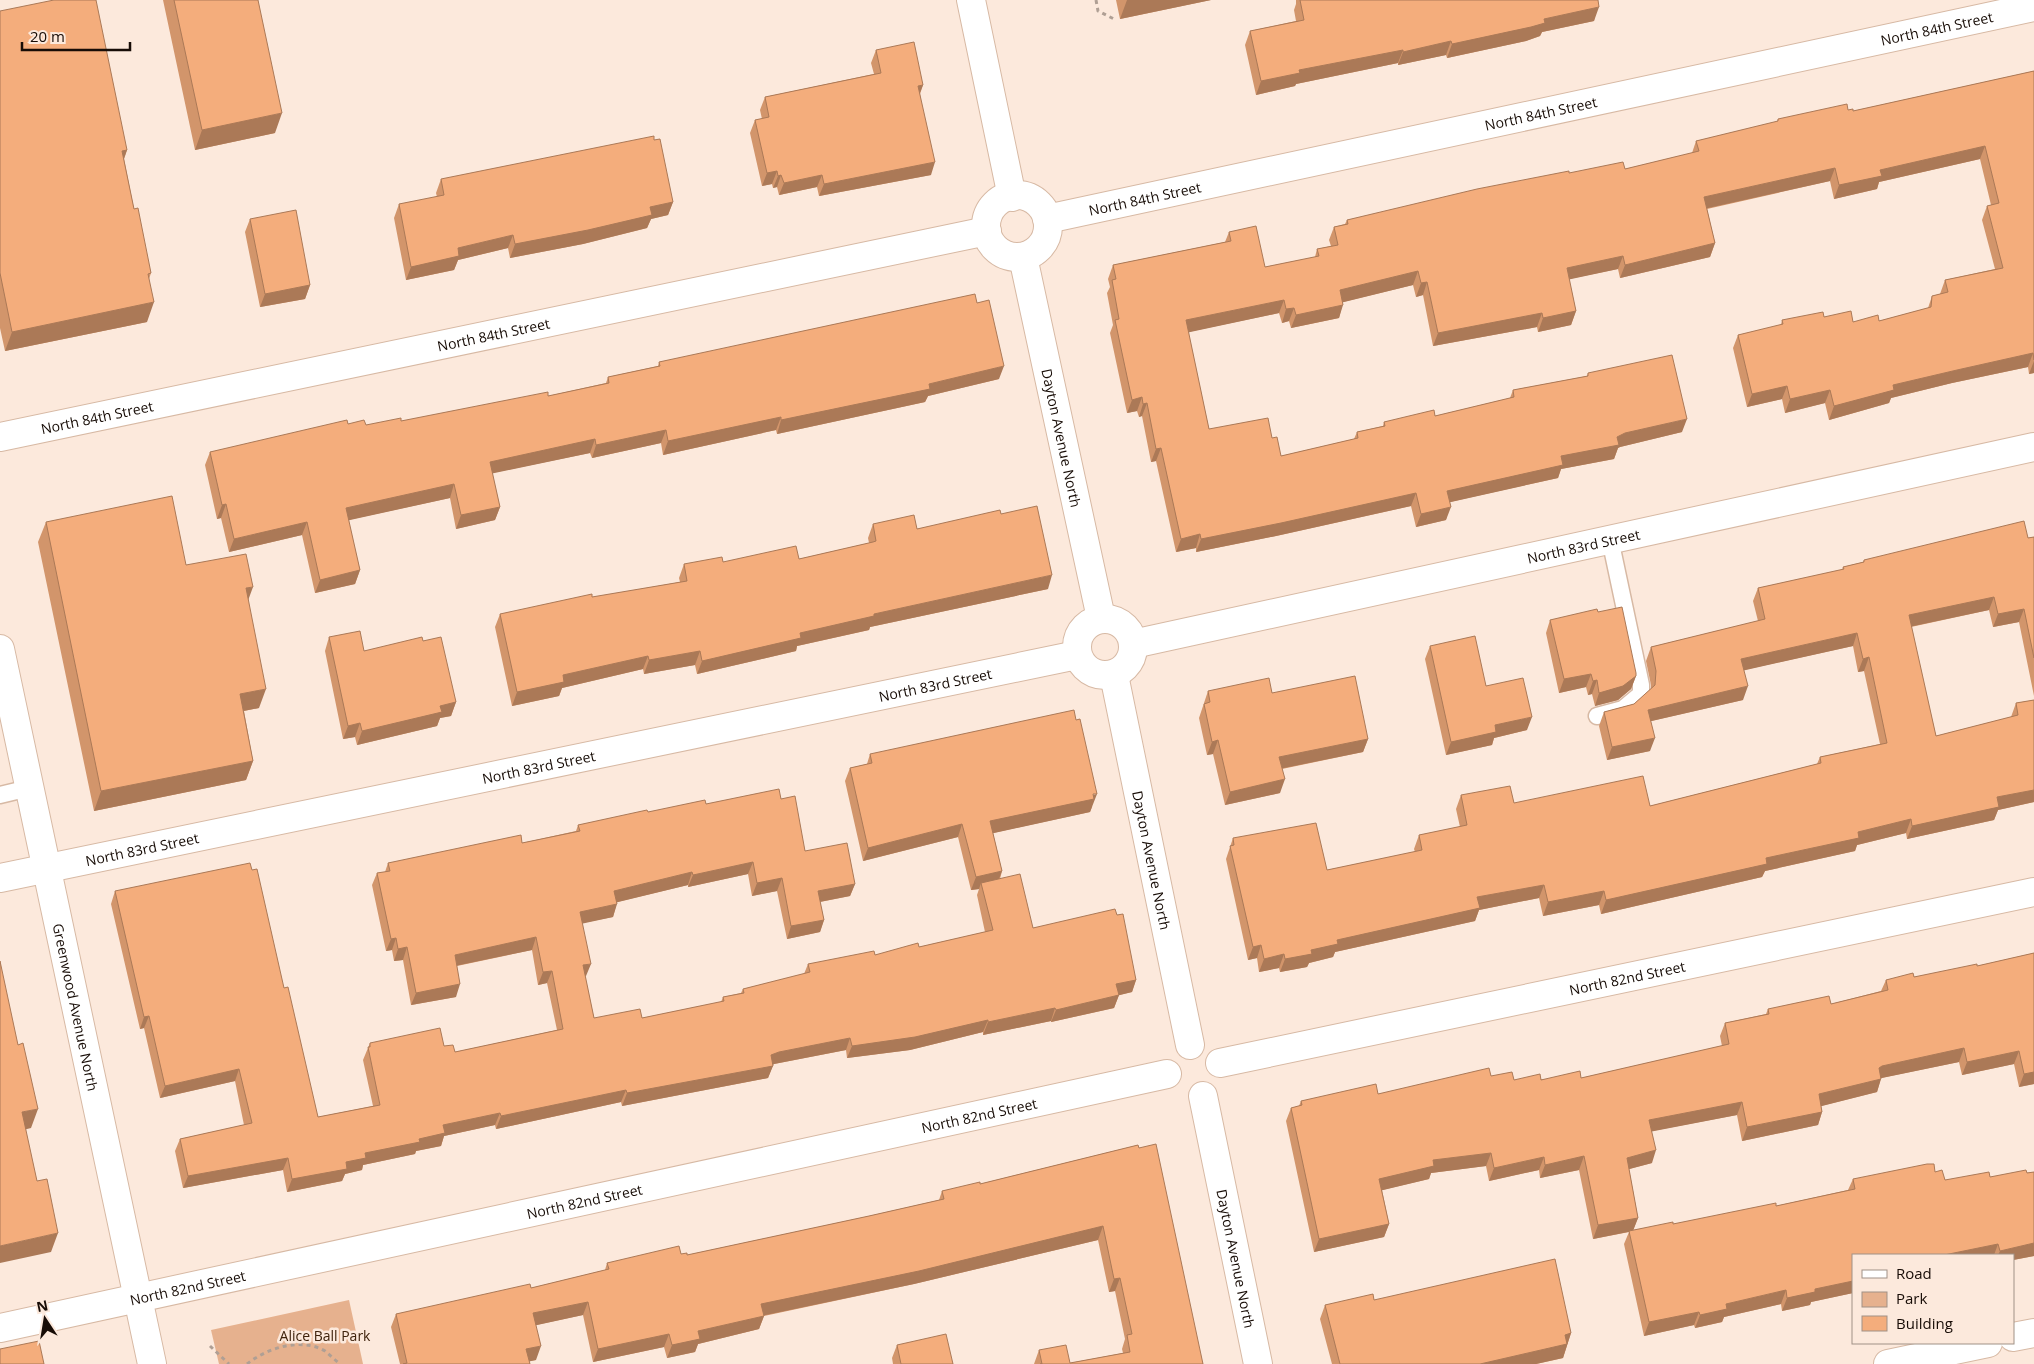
<svg xmlns="http://www.w3.org/2000/svg" width="2034" height="1364" viewBox="0 0 2034 1364" font-family="'Open Sans',sans-serif">
  <rect width="100%" height="100%" fill="#fce9dc"/>
  <path fill="#e6b18e" d="M349,1300L363,1364H219L211,1330Z"/>
  <g fill="none" stroke-linecap="round" stroke-linejoin="round">
    <defs>
      <path id="service" d="M1597,716L1623,709L1641,694V685L1610,539
        M0,795L29,788"/>
      <g id="minor">
        <path d="M971,0L1012,197"/>
        <circle cx="1017" cy="226" r="31"/>
        <path id="s1" d="M1047,219L2034,7"/>
        <path id="s2" d="M1023,257L1101,618"/>
        <path id="s3" d="M0,437L987,231"/>
        <circle cx="1105" cy="647" r="28"/>
        <path id="s4" d="M1133,644L2034,447"/>
        <path id="s5" d="M1114,675L1190,1045"/>
        <path id="s6" d="M0,878L1077,655"/>
        <path id="s7" d="M1220,1063L2034,892"/>
        <path id="s8" d="M1203,1096L1258,1364"/>
        <path id="s9" d="M0,1328L1167,1074"/>
        <path d="M2013,1337L2034,1333"/>
        <path d="M1888,1364L1988,1343"/>
      </g>
      <g id="tertiary">
        <path id="s10" d="M0,649L152,1364"/>
      </g>
    </defs>
    <use href="#service" stroke="#d7b9a4" stroke-width="19"/>
    <use href="#minor" stroke="#d7b9a4" stroke-width="30"/>
    <use href="#tertiary" stroke="#d7b9a4" stroke-width="30"/>
    <path stroke="#af9f94" stroke-width="3" stroke-dasharray="4 4" stroke-linecap="butt" d="M1096,0L1098,11L1116,20
      M210,1346L229,1364
      M247,1364C267,1348 301,1337 325,1351C330,1355 335,1360 340,1364"/>
    <use href="#service" stroke="#fff" stroke-width="16"/>
    <use href="#minor" stroke="#fff" stroke-width="28"/>
    <use href="#tertiary" stroke="#fff" stroke-width="28"/>
  </g>
  <path fill="#d2956b" d="M163,0H258L275,133L195,150Z
    M1116,0H1211L1120,19Z
    M1296,0H1598L1594,21L1542,32L1540,36L1526,41L1447,58L1446,55L1398,65V63L1296,84L1295,86L1256,95L1245,45L1250,31L1296,21L1294,10L1296,4Z
    M0,11L127,150L124,159L134,209L151,273L149,279L147,322L5,351L0,328Z
    M876,50L923,85L920,94L931,175L819,196L817,187L779,195L777,187L773,188L772,184L762,186L750,133L755,120L762,119L760,110L765,97L874,74L871,63Z
    M2034,71V373L2029,374L2028,367L1952,383L1891,398L1889,403L1829,420L1825,403L1785,413L1782,399L1747,407L1733,348L1738,335L1781,325L1782,320L1824,317L1853,322L1879,321L1928,308L1932,296L1940,294L1945,280L1995,269L1982,220L1987,206L1991,205L1980,159L1879,182L1877,189L1834,199L1830,181L1707,209L1715,243L1710,257L1620,278L1618,269L1569,279L1576,311L1571,325L1538,332L1537,327L1433,346L1423,295L1416,297L1413,285L1343,302L1339,318L1291,328L1289,321L1282,323L1279,313L1188,332L1209,429L1272,438L1281,456L1354,439L1357,432L1383,426L1384,422L1435,416L1510,398L1513,390L1587,376L1588,373L1682,432L1620,447L1618,448L1614,459L1561,469L1558,478L1450,502L1446,520L1416,527L1411,506L1276,536L1196,552V548L1176,552L1156,461L1151,462L1142,416L1139,417L1137,411L1127,413L1110,333L1113,325L1107,293L1110,287L1108,279L1113,265L1225,242L1229,232L1265,267L1315,257L1317,249L1331,246L1329,240L1334,227L1345,224L1347,220L1569,173L1625,169L1692,153L1696,141L1777,122L1778,119L1848,110L1853,111Z
    M441,179L673,202L668,215L651,219L647,228L583,244L510,258L508,248L458,260L454,270L406,280L394,218L399,204L437,197L436,193Z
    M250,219L310,285L305,299L260,307L245,232Z
    M977,303L999,379L928,396L925,402L777,434L776,430L663,455L661,443L592,458L590,453L492,473L500,507L495,520L456,529L450,498L348,520L360,570L355,584L315,593L302,535L229,552L221,518L217,519L205,465L210,452L348,424L366,425L401,421L548,396L606,383L608,377L658,366L659,362Z
    M1001,514L1048,589L870,627L869,630L797,646L796,651L697,674L695,665L644,674L643,669L562,688L559,696L512,706L495,627L500,614L680,582L679,578L684,564L799,559L869,543L868,538L873,524L917,529Z
    M46,522L186,565L248,600L259,708L244,711L253,761L246,780L94,811L38,542Z
    M2034,537V696L2019,622L1993,627L1989,610L1911,627L1936,736L2011,717L2016,703L2034,700V802L1998,810L1994,820L1907,839L1906,833L1857,845L1855,851L1765,871L1762,877L1601,914L1599,905L1543,916L1539,898L1479,910L1475,921L1335,952L1333,957L1309,963L1307,967L1280,972L1279,968L1259,972L1257,958L1248,960L1226,859L1233,838L1327,870L1415,852L1414,849L1419,835L1460,827L1456,809L1461,795L1514,803L1650,806L1817,764L1820,757L1880,744L1864,671L1858,672L1853,646L1744,670L1743,700L1651,721L1650,751L1607,760L1599,726L1604,712L1634,704L1651,689V685L1646,661L1651,647L1758,621L1753,601L1758,588L1842,570L1843,567L1863,562L1864,560Z
    M1598,612L1636,676L1631,689L1618,700L1595,706L1592,694L1588,695L1586,687L1559,693L1546,633L1550,620Z
    M329,637L364,651L423,641L456,702L451,716L440,718L437,726L357,745L355,737L343,739L325,651Z
    M1430,646L1486,686L1527,730L1494,738L1492,745L1446,755L1425,659Z
    M1208,691L1272,693L1368,739L1363,752L1282,769L1280,793L1225,805L1213,754L1207,755L1199,718Z
    M870,754L1093,807H1092L1090,812L993,833L1002,871L1000,879L1033,928L1117,915L1136,980L1132,992L1119,995L1114,1008L1051,1022V1021L983,1035V1032L910,1050L847,1058L846,1050L774,1064L773,1065L768,1078L622,1106L621,1102L496,1129L495,1125L444,1136L441,1146L416,1151L415,1154L363,1165L362,1170L345,1174L342,1181L287,1192L283,1170L183,1188L175,1151L180,1139L244,1125L235,1081L160,1098L144,1028L140,1029L111,904L115,891L284,988L318,1117L373,1106L363,1060L370,1043L444,1046L455,1052L557,1030L547,983L538,985L532,950L457,966L456,997L411,1005L403,960L394,961L392,950L386,951L372,885L377,873L385,872L388,863L522,843L576,831L578,825L648,812L706,804L781,799L805,851L855,884L850,896L820,902L824,920L820,932L787,939L777,891L752,896L748,874L688,887V885L617,902L613,917L582,923L586,976H585L594,1018H642L721,1002L723,997L741,993L743,989L804,974L808,964L875,955L919,947L985,932L977,895L979,889L971,890L958,837L863,861L845,781L850,768L867,764Z
    M2034,953V1084L2019,1087L2014,1064L1962,1075L1959,1062L1881,1078L1877,1092L1821,1106L1822,1112L1818,1125L1742,1141L1737,1115L1652,1131V1163L1629,1169L1638,1218L1633,1230L1673,1224L1776,1206L1848,1190L1853,1179L1935,1172L1945,1180L1990,1177L2034,1172V1256L2013,1260V1255H1853V1293L1811,1302L1810,1305L1782,1311L1781,1304L1724,1317L1722,1322L1695,1328L1694,1325L1644,1336L1624,1244L1629,1232L1593,1239L1579,1170L1540,1178L1539,1170L1489,1181L1486,1166L1431,1173L1429,1179L1382,1190L1389,1224L1384,1237L1314,1252L1286,1121L1291,1108L1299,1106L1301,1101L1378,1094L1491,1076L1514,1080L1581,1078L1722,1046L1720,1036L1725,1023L1766,1014L1768,1009L1831,1004L1881,991L1886,980L1914,977L1977,966Z
    M1138,1145L1203,1364H1034L1039,1350L1070,1363L1123,1353L1122,1349L1125,1339L1115,1291L1109,1292L1098,1240L914,1284L764,1316L759,1329L698,1344L695,1352L667,1358L664,1347L593,1362L583,1315L536,1325V1360L529,1361L530,1364H400L391,1327L396,1314L531,1288L605,1270L607,1263L681,1254L687,1255L869,1216L939,1200L942,1191L980,1184Z
    M1374,1300L1571,1333L1563,1358L1536,1364H1332L1320,1319L1325,1305Z
    M897,1345L953,1364H893L892,1358Z"/>
  <path fill="#ab7957" d="M1127,0H1211L1120,19Z
    M1599,7L1594,21L1542,32L1540,36L1526,41L1447,58L1452,44L1544,19Z
    M1451,41L1446,55L1398,65L1403,52Z
    M1403,50L1398,63L1296,84L1295,86L1256,95L1261,81L1299,70Z
    M923,85L918,98V86Z
    M282,113L275,133L195,150L202,130Z
    M1985,146L1980,159L1879,182L1877,189L1834,199L1839,185L1880,170Z
    M127,150L120,170L122,151Z
    M935,162L931,175L819,196L824,184Z
    M1835,168L1830,181L1699,210L1704,197Z
    M777,171L772,184L762,186L767,173Z
    M781,175L777,187L773,188L778,176Z
    M822,175L817,187L779,195L784,183Z
    M673,202L668,215L651,219L647,228L583,244L510,258L515,244L650,207Z
    M513,235L508,248L458,260L454,270L406,280L411,267L458,248Z
    M1715,243L1710,257L1620,278L1625,265Z
    M1623,256L1618,269L1562,281L1567,268Z
    M1418,271L1413,285L1336,304L1340,290Z
    M1427,282L1423,295L1416,297L1421,283Z
    M310,285L305,299L260,307L265,294Z
    M1284,300L1279,313L1181,334L1186,320Z
    M154,302L147,322L5,351L12,332Z
    M1343,305L1339,318L1291,328L1296,315Z
    M1294,308L1289,321L1282,323L1286,309Z
    M1576,311L1571,325L1538,332L1543,318Z
    M1542,313L1537,327L1433,346L1438,333Z
    M2033,353L2028,367L1952,383L1891,398L1889,403L1829,420L1834,406L1893,385L1957,370Z
    M2034,361V373L2029,374Z
    M1004,366L999,379L928,396L925,402L777,434L781,420Z
    M1787,386L1782,399L1747,407L1752,394Z
    M1830,390L1825,403L1785,413L1790,399Z
    M1142,397L1137,411L1127,413L1132,400Z
    M1147,403L1142,416L1139,417L1143,404Z
    M781,417L776,430L663,455L668,441Z
    M1687,419L1682,432L1620,447L1618,448L1614,459L1561,469L1558,478L1442,504L1447,491L1617,437L1625,433Z
    M666,430L661,443L592,458L596,445Z
    M595,439L590,453L485,475L490,462Z
    M1161,448L1156,461L1151,462L1156,449Z
    M454,484L450,498L341,522L346,508Z
    M1416,493L1411,506L1276,536L1196,552L1201,539Z
    M226,504L221,518L217,519L222,505Z
    M500,507L495,520L456,529L461,515Z
    M1451,507L1446,520L1416,527L1421,514Z
    M307,522L302,535L229,552L234,539Z
    M1200,534L1196,548L1176,552L1181,539Z
    M360,570L355,584L315,593L320,580Z
    M1052,575L1048,589L870,627L869,630L797,646L796,651L697,674L702,661L800,633L874,614Z
    M253,587L246,606V588Z
    M1994,597L1989,610L1904,628L1909,615Z
    M2024,609L2019,622L1993,627L1998,614Z
    M1857,633L1853,646L1737,672L1741,659Z
    M700,651L695,665L644,674L649,660Z
    M648,656L643,669L562,688L559,696L512,706L517,692L563,675Z
    M1869,657L1864,671L1858,672L1863,659Z
    M1591,674L1586,687L1559,693L1564,679Z
    M1636,676L1631,689L1618,700L1595,706L1599,693Z
    M1597,680L1592,694L1588,695L1593,681Z
    M1748,686L1743,700L1643,723L1648,710Z
    M266,689L259,708L233,713L240,694Z
    M456,702L451,716L440,718L437,726L357,745L362,731L440,706Z
    M1532,717L1527,730L1494,738L1492,745L1446,755L1451,742L1495,725Z
    M360,723L355,737L343,739L348,726Z
    M1655,738L1650,751L1607,760L1612,747Z
    M1368,739L1363,752L1274,770L1279,757Z
    M1218,740L1213,754L1207,755L1212,742Z
    M253,761L246,780L94,811L101,791Z
    M1285,779L1280,793L1225,805L1230,792Z
    M2034,790V802L1998,810L1994,820L1907,839L1912,826L1997,797Z
    M1097,794L1090,812L985,835L990,821Z
    M1911,819L1906,833L1857,845L1855,851L1765,871L1762,877L1601,914L1606,900L1766,858L1858,832Z
    M962,824L958,837L863,861L868,848Z
    M753,862L748,874L688,887L693,875Z
    M1002,871L997,884L981,883L979,889L971,890L976,877Z
    M692,872L688,885L610,904L614,891Z
    M782,878L777,891L752,896L757,883Z
    M855,884L850,896L814,903L818,891Z
    M1544,885L1539,898L1479,910L1475,921L1335,952L1333,957L1309,963L1307,967L1280,972L1285,959L1337,940L1477,897Z
    M1604,891L1599,905L1543,916L1548,902Z
    M617,904L613,917L576,925L580,912Z
    M824,920L820,932L787,939L791,926Z
    M536,937L532,950L450,967L455,955Z
    M396,938L392,950L386,951L391,939Z
    M1261,945L1257,958L1248,960L1253,947Z
    M407,947L403,960L394,961L398,949Z
    M1284,954L1279,968L1259,972L1264,959Z
    M591,964L586,976L578,977L583,965Z
    M552,971L547,983L538,985L543,972Z
    M1136,980L1132,992L1112,997L1116,984Z
    M460,984L456,997L411,1005L416,993Z
    M1119,995L1114,1008L1051,1022L1056,1010Z
    M1055,1008L1051,1021L983,1035L988,1022Z
    M149,1016L144,1028L140,1029L144,1017Z
    M988,1020L983,1032L910,1050L847,1058L852,1046Z
    M850,1038L846,1050L774,1064L770,1066H773L768,1078L622,1106L627,1093L771,1055L779,1052Z
    M1964,1048L1959,1062L1877,1079L1879,1068L1882,1066Z
    M2019,1051L2014,1064L1962,1075L1967,1062Z
    M239,1069L235,1081L160,1098L165,1086Z
    M2034,1072V1084L2019,1087L2024,1074Z
    M1881,1079L1877,1092L1814,1108L1819,1094Z
    M626,1090L621,1102L496,1129L501,1116Z
    M1742,1102L1737,1115L1644,1133L1649,1120Z
    M38,1109L31,1128L15,1132L22,1112Z
    M1822,1112L1818,1125L1742,1141L1747,1127Z
    M500,1113L495,1125L444,1136L441,1146L416,1151L415,1154L363,1165L362,1170L345,1174L342,1181L287,1192L292,1179L346,1162L365,1153L419,1139L443,1125Z
    M1656,1150L1652,1163L1622,1171L1627,1158Z
    M1491,1153L1486,1166L1431,1173L1429,1179L1375,1192L1379,1179L1433,1160Z
    M1584,1156L1579,1170L1540,1178L1545,1165Z
    M1544,1157L1539,1170L1489,1181L1494,1168Z
    M288,1158L283,1170L183,1188L188,1176Z
    M1638,1218L1633,1231L1593,1239L1598,1225Z
    M1389,1224L1384,1237L1314,1252L1319,1239Z
    M1103,1226L1098,1240L914,1284L756,1317L761,1304Z
    M58,1233L51,1252L0,1263V1246Z
    M2034,1243V1256L2013,1260V1255H1998L2000,1251Z
    M1998,1244L1994,1255H1944Z
    M1120,1278L1115,1291L1109,1292L1114,1279Z
    M1853,1281V1293L1811,1302L1810,1305L1782,1311L1787,1298L1815,1289Z
    M1786,1290L1781,1304L1724,1317L1722,1322L1695,1328L1700,1315L1726,1304Z
    M588,1302L583,1315L528,1327L533,1313Z
    M1699,1312L1694,1325L1644,1336L1649,1322Z
    M764,1316L759,1329L698,1344L695,1352L667,1358L672,1345L698,1331Z
    M1571,1333L1563,1358L1536,1364H1480L1565,1335Z
    M669,1334L664,1347L593,1362L598,1349Z
    M541,1346L536,1360L522,1363L526,1349Z"/>
  <path fill="#f4ad7c" stroke="#ab7957" d="M54,0H96L127,150L122,151L134,209L138,208L151,273L148,274L154,302L12,332L0,273V11Z
    M174,0H258L282,113L202,130Z
    M1300,0H1598L1599,7L1544,19L1545,23L1531,27L1452,44L1451,41L1403,52V50L1299,70L1300,73L1261,81L1250,31L1304,20Z
    M914,42L923,85L918,86L935,162L824,184L822,175L784,183L781,175L778,176L777,171L767,173L755,120L769,117L765,97L881,73L876,50Z
    M2034,71V360L2033,353L1957,370L1893,385L1894,390L1834,406L1830,390L1790,399L1787,386L1752,394L1738,335L1783,324L1782,320L1823,312L1824,317L1851,311L1853,322L1878,315L1879,321L1931,307L1932,296L1948,292L1945,280L2003,268L1987,206L1999,203L1985,146L1880,170L1882,176L1839,185L1835,168L1704,197L1715,243L1625,265L1623,256L1567,268L1576,311L1543,318L1542,313L1438,333L1427,282L1421,283L1418,271L1340,290L1343,305L1296,315L1294,308L1286,309L1284,300L1186,320L1209,429L1268,418L1272,438L1277,437L1281,456L1358,438L1357,432L1385,426L1384,422L1434,410L1435,416L1514,397L1513,390L1588,376V373L1672,355L1687,419L1625,433L1617,437L1619,445L1561,456L1563,465L1447,491L1451,507L1421,514L1416,493L1281,523L1201,539L1200,534L1181,539L1161,448L1156,449L1147,403L1143,404L1142,397L1132,400L1115,320L1119,319L1112,280L1116,279L1113,265L1231,241L1229,232L1256,226L1265,267L1319,256L1317,249L1338,245L1334,227L1348,224L1347,220L1477,189L1569,171V173L1623,162L1625,169L1699,151L1696,141L1778,121V119L1847,104L1848,110L1853,109V111Z
    M654,136V140L660,139L673,202L650,207L652,215L588,230L515,244L513,235L458,248L459,256L411,267L399,204L444,195L441,179Z
    M296,210L310,285L265,294L250,219Z
    M975,294L977,303L989,300L1004,366L929,384L930,389L781,420V417L668,441L666,430L596,445L595,439L490,462L500,507L461,515L454,484L346,508L360,570L320,580L307,522L234,539L226,504L222,505L210,452L347,420L348,424L364,420L366,425L401,418V421L548,392V396L609,383L608,377L660,366L659,362Z
    M172,496L186,565L246,554L253,587L246,588L266,689L240,694L253,761L101,791L46,522Z
    M1037,506L1052,575L874,614V616L800,633L801,638L702,661L700,651L649,660L648,656L563,675L564,682L517,692L500,614L592,594V597L687,581L684,564L722,557L723,562L796,546L799,559L873,542L876,541L873,524L914,515L917,529L1000,510L1001,514Z
    M2024,521L2028,538L2034,537V658L2024,609L1998,614L1994,597L1909,615L1936,736L2018,715L2016,703L2034,700V790L1997,797L1999,807L1912,826L1911,819L1858,832L1859,838L1766,858L1767,864L1606,900L1604,891L1548,902L1544,885L1477,897L1480,908L1337,940L1338,944L1311,950L1312,954L1285,959L1284,954L1264,959L1261,945L1253,947L1230,846L1234,845L1233,838L1316,823L1327,870L1422,850L1419,835L1467,825L1461,795L1510,786L1514,803L1643,776L1650,806L1821,763L1820,757L1887,743L1869,657L1863,659L1857,633L1741,659L1748,686L1648,710L1655,738L1612,747L1604,712L1634,704L1655,685L1656,671L1651,647L1765,619L1758,588L1844,569L1843,567L1864,562V560Z
    M1622,607L1636,673V676L1623,686L1599,693L1597,680L1593,681L1591,674L1564,679L1550,620L1597,609L1598,612Z
    M360,631L364,651L422,637L423,641L441,637L456,702L440,706L442,712L362,731L360,723L348,726L329,637Z
    M1475,636L1486,686L1523,678L1532,717L1495,725L1496,732L1451,742L1430,646Z
    M1355,676L1368,739L1279,757L1285,779L1230,792L1218,740L1212,742L1204,704L1210,702L1208,691L1269,678L1272,693Z
    M1074,710L1076,720L1080,719L1097,794H1093L1094,799L990,821L1002,871L976,877L962,824L868,848L850,768L872,763L870,754Z
    M779,789L781,799L795,796L805,851L847,843L855,884L818,891L824,920L791,926L782,878L757,883L753,862L693,875L692,872L614,891L617,904L580,912L591,964L583,965L594,1018L640,1009L642,1018L724,1001L723,997L744,993L743,989L810,972L808,964L874,951L875,955L918,943L919,947L993,930L981,883L1020,874L1033,928L1115,909L1117,915L1123,914L1136,980L1116,984L1119,995L1056,1010L1055,1008L988,1022V1020L915,1037L852,1046L850,1038L779,1052L771,1055L773,1066L627,1093L626,1090L501,1116L500,1113L443,1125L445,1133L419,1139L420,1142L365,1153L366,1158L346,1162L347,1169L292,1179L288,1158L188,1176L180,1139L252,1123L239,1069L165,1086L149,1016L144,1017L115,891L250,863L252,870L257,869L284,988L288,987L318,1117L380,1105L368,1047H370V1043L440,1028L444,1046L453,1045L455,1052L563,1029L552,971L543,972L536,937L455,955L460,984L416,993L407,947L398,949L396,938L391,939L377,873L390,871L388,863L521,835L522,843L580,831L578,825L647,810L648,812L705,800L706,804Z
    M2034,953V1072L2024,1074L2019,1051L1967,1062L1964,1048L1882,1066L1879,1068L1881,1079L1819,1094L1822,1112L1747,1127L1742,1102L1649,1120L1656,1150L1627,1158L1638,1218L1598,1225L1584,1156L1545,1165L1544,1157L1494,1168L1491,1153L1433,1160L1434,1166L1379,1179L1389,1224L1319,1239L1291,1108L1302,1105L1301,1101L1376,1084L1378,1094L1489,1068L1491,1076L1512,1072L1514,1080L1540,1074L1541,1080L1580,1071L1581,1078L1729,1044L1725,1023L1769,1014L1768,1009L1829,996L1831,1004L1888,990L1886,980L1913,973L1914,977L1977,964V966Z
    M0,961L18,1045L23,1043L38,1109L22,1112L37,1181L47,1179L58,1233L0,1246Z
    M1156,1144L1203,1364H1040H1042L1039,1350L1066,1345L1070,1363L1130,1352L1127,1335L1132,1334L1120,1278L1114,1279L1103,1226L919,1271L761,1304L764,1316L698,1331L700,1339L672,1345L669,1334L598,1349L588,1302L533,1313L541,1346L526,1349L530,1364H403L407,1363L396,1314L530,1284L531,1288L609,1269L607,1263L679,1246L681,1254L687,1253V1255L869,1216L944,1199L942,1191L980,1182V1184L1138,1145L1139,1148Z
    M1927,1164H1934L1935,1172L1942,1170L1945,1180L1989,1172L1990,1177L2026,1170L2027,1173L2034,1172V1243L2000,1251L1998,1244L1944,1255H1853V1281L1815,1289V1292L1787,1298L1786,1290L1726,1304L1727,1309L1700,1315L1699,1312L1649,1322L1629,1231L1673,1222V1224L1776,1203V1206L1855,1189L1853,1179Z
    M1555,1259L1571,1333L1565,1335L1567,1344L1480,1364H1340L1325,1305L1373,1294L1374,1300Z
    M946,1334L953,1364H901L897,1345Z
    M39,1341L44,1364H0V1349Z"/>
  <g text-anchor="middle" dominant-baseline="central" stroke-width="5" stroke-linejoin="round" paint-order="stroke">
    <g font-size="14" fill="#170c06" stroke="#fce9dc">
      <text stroke="none"><textPath href="#s1" startOffset="910">North 84th Street</textPath></text>
      <text stroke="none"><textPath href="#s1" startOffset="505">North 84th Street</textPath></text>
      <text stroke="none"><textPath href="#s1" startOffset="100">North 84th Street</textPath></text>
      <text stroke="none"><textPath href="#s3" startOffset="504">North 84th Street</textPath></text>
      <text stroke="none"><textPath href="#s3" startOffset="99">North 84th Street</textPath></text>
      <text stroke="none"><textPath href="#s2" startOffset="185">Dayton Avenue North</textPath></text>
      <text stroke="none"><textPath href="#s4" startOffset="461">North 83rd Street</textPath></text>
      <text stroke="none"><textPath href="#s6" startOffset="955">North 83rd Street</textPath></text>
      <text stroke="none"><textPath href="#s6" startOffset="550">North 83rd Street</textPath></text>
      <text stroke="none"><textPath href="#s6" startOffset="145">North 83rd Street</textPath></text>
      <text stroke="none"><textPath href="#s5" startOffset="189">Dayton Avenue North</textPath></text>
      <text stroke="none"><textPath href="#s7" startOffset="416">North 82nd Street</textPath></text>
      <text stroke="none"><textPath href="#s10" startOffset="366">Greenwood Avenue North</textPath></text>
      <text stroke="none"><textPath href="#s9" startOffset="1002">North 82nd Street</textPath></text>
      <text stroke="none"><textPath href="#s9" startOffset="598">North 82nd Street</textPath></text>
      <text stroke="none"><textPath href="#s8" startOffset="166">Dayton Avenue North</textPath></text>
      <text stroke="none"><textPath href="#s9" startOffset="192">North 82nd Street</textPath></text>
    </g>
    <g font-size="14" fill="#3e220c" stroke="#fce9dc">
      <text x="325" y="1335">Alice Ball Park</text>
    </g>
  </g>
  <rect x="1852" y="1254" width="162" height="90" fill="#fce9dc" stroke="#a09186"/>
  <rect x="1862" y="1270" width="25" height="8" fill="#ffffff" stroke="#a09186"/>
  <text x="1896" y="1279" font-size="15" fill="#170c06">Road</text>
  <rect x="1862" y="1292" width="25" height="15" fill="#e6b18e" stroke="#a09186"/>
  <text x="1896" y="1304" font-size="15" fill="#170c06">Park</text>
  <rect x="1862" y="1316" width="25" height="15" fill="#f4ad7c" stroke="#a09186"/>
  <text x="1896" y="1329" font-size="15" fill="#170c06">Building</text>
  <g transform="translate(45 1319) rotate(348)" stroke="#fce9dc" stroke-width="4" paint-order="stroke">
  <path d="M0-4L9 19L0 12L-9 19Z" fill="#170c06"/>
  <text y="-8" font-size="14" font-weight="bold" text-anchor="middle" fill="#170c06">N</text>
  </g>
  <path d="M22 42v8h108v-8" fill="none" stroke="#170c06" stroke-width="2.5"/>
  <text x="30" y="42" font-size="15" fill="#170c06" stroke="#fce9dc" stroke-width="4" paint-order="stroke">20 m</text>
</svg>
